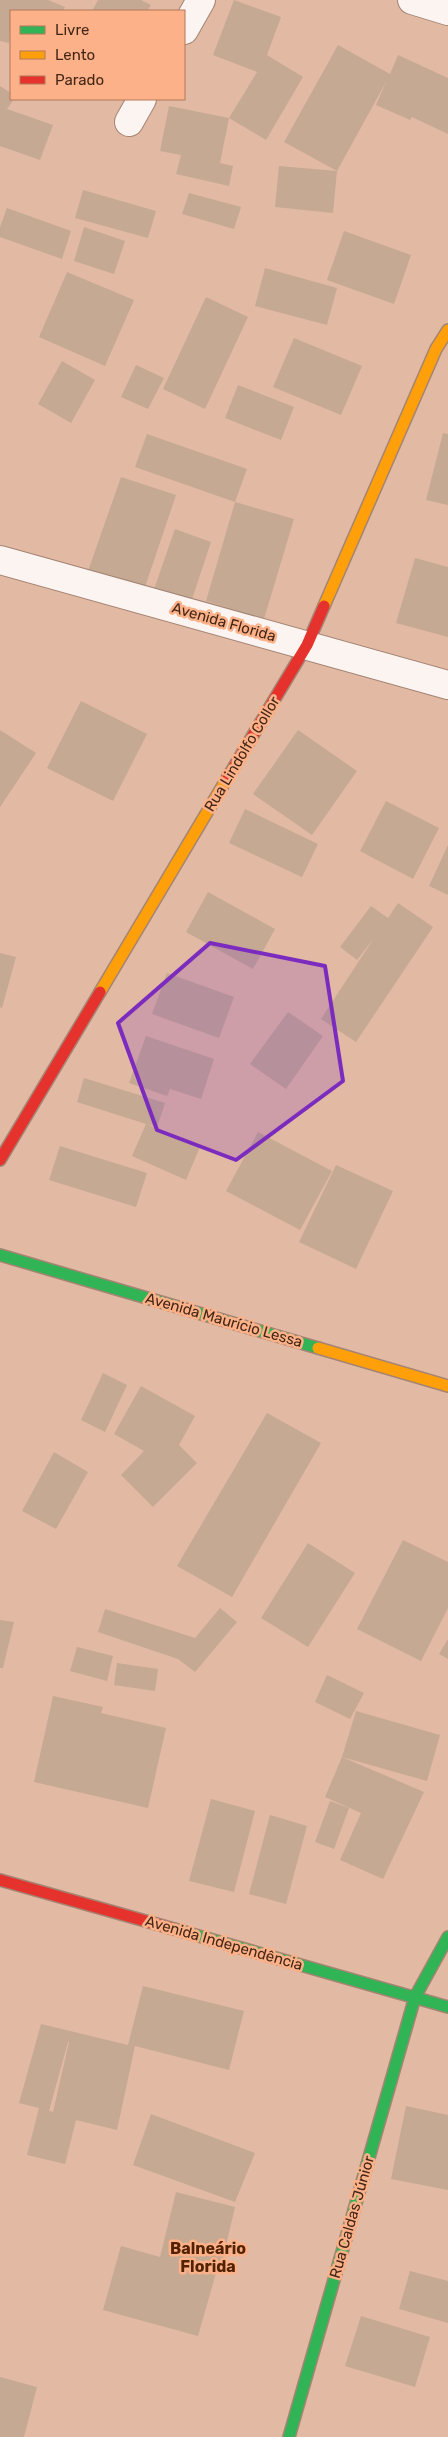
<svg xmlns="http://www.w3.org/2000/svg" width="448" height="2437" viewBox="0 0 448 2437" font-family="Rubik,sans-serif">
  <rect width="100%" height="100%" fill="#e2b9a3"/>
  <path fill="#c5a993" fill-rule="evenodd" d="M0,0H48L65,7L63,11H11V32L9,43L0,41Z
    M98,0H141L151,5L147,11H92Z
    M234,0L281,17L267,55L303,77L266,140L229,118L257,72L213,55Z
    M338,45L390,74L398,55L448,78V134L412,117L410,120L376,105L386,82L337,171L284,142Z
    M0,86L11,93V99H14L7,109L53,125L40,160L0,146Z
    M169,106L229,118L220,163L233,166L229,186L176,174L181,155L160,151Z
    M279,166L337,171L333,213L275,207Z
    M83,190L156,211L148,238L75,218Z
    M189,193L241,207L234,229L182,214Z
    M7,208L71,231L62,259L0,237V227Z
    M84,227L125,241L114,274L74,261Z
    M344,231L411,255L394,304L327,280Z
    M265,268L337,288L327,325L255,306Z
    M67,272L134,300L105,366L39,337Z
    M206,297L248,317L205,409L163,389Z
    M294,338L362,366L341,415L273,387Z
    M62,361L95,380L71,423L38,404Z
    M136,365L164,378L148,409L121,397Z
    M238,385L294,407L281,440L225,418Z
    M443,433L448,434V505L426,500Z
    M147,434L247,469L235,502L135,467Z
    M121,477L176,495L144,590L88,571Z
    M235,502L294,519L264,619L206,601Z
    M175,529L211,542L189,608L152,595Z
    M415,558L448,567V637L396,623Z
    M81,701L147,734L113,801L47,768Z
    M0,730L36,753L0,807Z
    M298,730L357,771L312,835L253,794Z
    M386,801L439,828L413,879L360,851Z
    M245,809L318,844L302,877L229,843Z
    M448,845V895L429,886Z
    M208,892L275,929L253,969L186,932Z
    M398,903L433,927L356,1042L321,1019L374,938L357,960L340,947L371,906L388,918Z
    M0,953L16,957L2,1008L0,1007Z
    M167,973L234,997L219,1038L152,1014Z
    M288,1012L323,1036L286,1089L250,1064Z
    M146,1036L214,1059L201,1099L170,1089L167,1096L129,1083Z
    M84,1078L165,1103L157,1127L146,1124L200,1147L186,1180L132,1156L146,1124L77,1102Z
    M258,1132L332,1171L300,1230L226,1191Z
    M60,1146L147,1173L136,1207L49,1180Z
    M336,1165L393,1191L356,1269L299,1242Z
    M103,1373L127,1385L105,1432L81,1420Z
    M141,1386L195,1416L179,1445L197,1463L153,1507L121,1475L144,1451L114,1434Z
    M267,1413L321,1443L232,1597L177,1566Z
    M54,1452L88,1472L56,1529L22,1511Z
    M403,1540L448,1562V1608L421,1661L357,1629Z
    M308,1543L355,1573L308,1647L261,1618Z
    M220,1608L237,1622L195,1672L178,1659L98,1632L105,1609L195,1638Z
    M0,1620L14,1622L3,1668H0Z
    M448,1639V1659L439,1654Z
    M77,1647L113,1656L107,1681L70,1671Z
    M117,1663L158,1669L155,1691L114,1685Z
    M327,1675L364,1693L350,1719L315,1702Z
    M53,1696L103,1707L101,1713L166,1728L148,1808L34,1782Z
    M356,1711L440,1735L427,1781L342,1757Z
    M342,1757L424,1792L383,1879L340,1860L361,1813L325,1797Z
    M211,1799L255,1811L234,1892L189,1881Z
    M330,1801L349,1808L334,1849L315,1842Z
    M270,1815L307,1826L286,1904L249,1894Z
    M143,1986L244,2011L229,2070L135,2046L117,2130L76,2120L65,2164L27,2155L39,2108L19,2103L41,2024L128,2045ZM68,2042H69L53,2112L49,2111Z
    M406,2106L448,2115V2190L391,2179Z
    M151,2114L255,2153L235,2202L133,2165Z
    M176,2192L235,2207L220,2271L175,2261L216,2273L198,2336L103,2310L121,2246L160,2257Z
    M410,2271L448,2281V2323L399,2309Z
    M361,2316L430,2337L415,2387L345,2366Z
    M0,2377L37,2387L24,2437H0Z"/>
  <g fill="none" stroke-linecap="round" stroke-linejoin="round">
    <defs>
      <path id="street" d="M412,0L448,11
        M184,30L201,0
        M129,122L142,99
        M0,560L448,685"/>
      <path id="fast" d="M0,1255L318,1348
        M174,1929L448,2007
        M289,2437L415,1997L448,1937"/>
      <path id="slow" d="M324,606L436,349L448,330
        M100,992L228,777
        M318,1348L448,1386"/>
      <path id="jam" d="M228,777L307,645L324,606
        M0,1160L100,992
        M0,1880L174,1929"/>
    </defs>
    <use href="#street" stroke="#a48473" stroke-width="30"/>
    <use href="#fast" stroke="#a48473" stroke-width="14"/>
    <use href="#slow" stroke="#a48473" stroke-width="14"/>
    <use href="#jam" stroke="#a48473" stroke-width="14"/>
    <use href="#street" stroke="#fbf4f1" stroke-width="28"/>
    <use href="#fast" stroke="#30b455" stroke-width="11"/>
    <use href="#slow" stroke="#ff9f0a" stroke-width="11"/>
    <use href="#jam" stroke="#e5322d" stroke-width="11"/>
  </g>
  <path fill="#7b2cbf" fill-opacity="0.2" stroke="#7b2cbf" stroke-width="4" stroke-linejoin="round" d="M210,943L325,966L343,1081L236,1160L157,1130L118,1023Z"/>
  <g text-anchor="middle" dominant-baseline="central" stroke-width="5" stroke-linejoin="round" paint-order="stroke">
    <g font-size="15" fill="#442616" stroke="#fcb189">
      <text transform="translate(224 622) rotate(16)">Avenida Florida</text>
      <text transform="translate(242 754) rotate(-59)">Rua Lindolfo Collor</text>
      <text transform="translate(224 1320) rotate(16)">Avenida Maurício Lessa</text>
      <text transform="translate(224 1943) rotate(16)">Avenida Independência</text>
      <text transform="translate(352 2217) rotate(-74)">Rua Caldas Júnior</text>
    </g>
    <g font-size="16" font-weight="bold" fill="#522202" stroke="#fcb189">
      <text x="208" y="2248">Balneário<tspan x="208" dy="18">Florida</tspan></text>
    </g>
  </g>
  <rect x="10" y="10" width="175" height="90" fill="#fcb189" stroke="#b2795b"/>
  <rect x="20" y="26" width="25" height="8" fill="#30b455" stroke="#b2795b"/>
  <text x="55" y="35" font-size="15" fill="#442616">Livre</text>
  <rect x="20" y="51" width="25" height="8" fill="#ff9f0a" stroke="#b2795b"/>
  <text x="55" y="60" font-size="15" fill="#442616">Lento</text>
  <rect x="20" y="76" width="25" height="8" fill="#e5322d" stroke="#b2795b"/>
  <text x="55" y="85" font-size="15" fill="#442616">Parado</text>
</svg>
